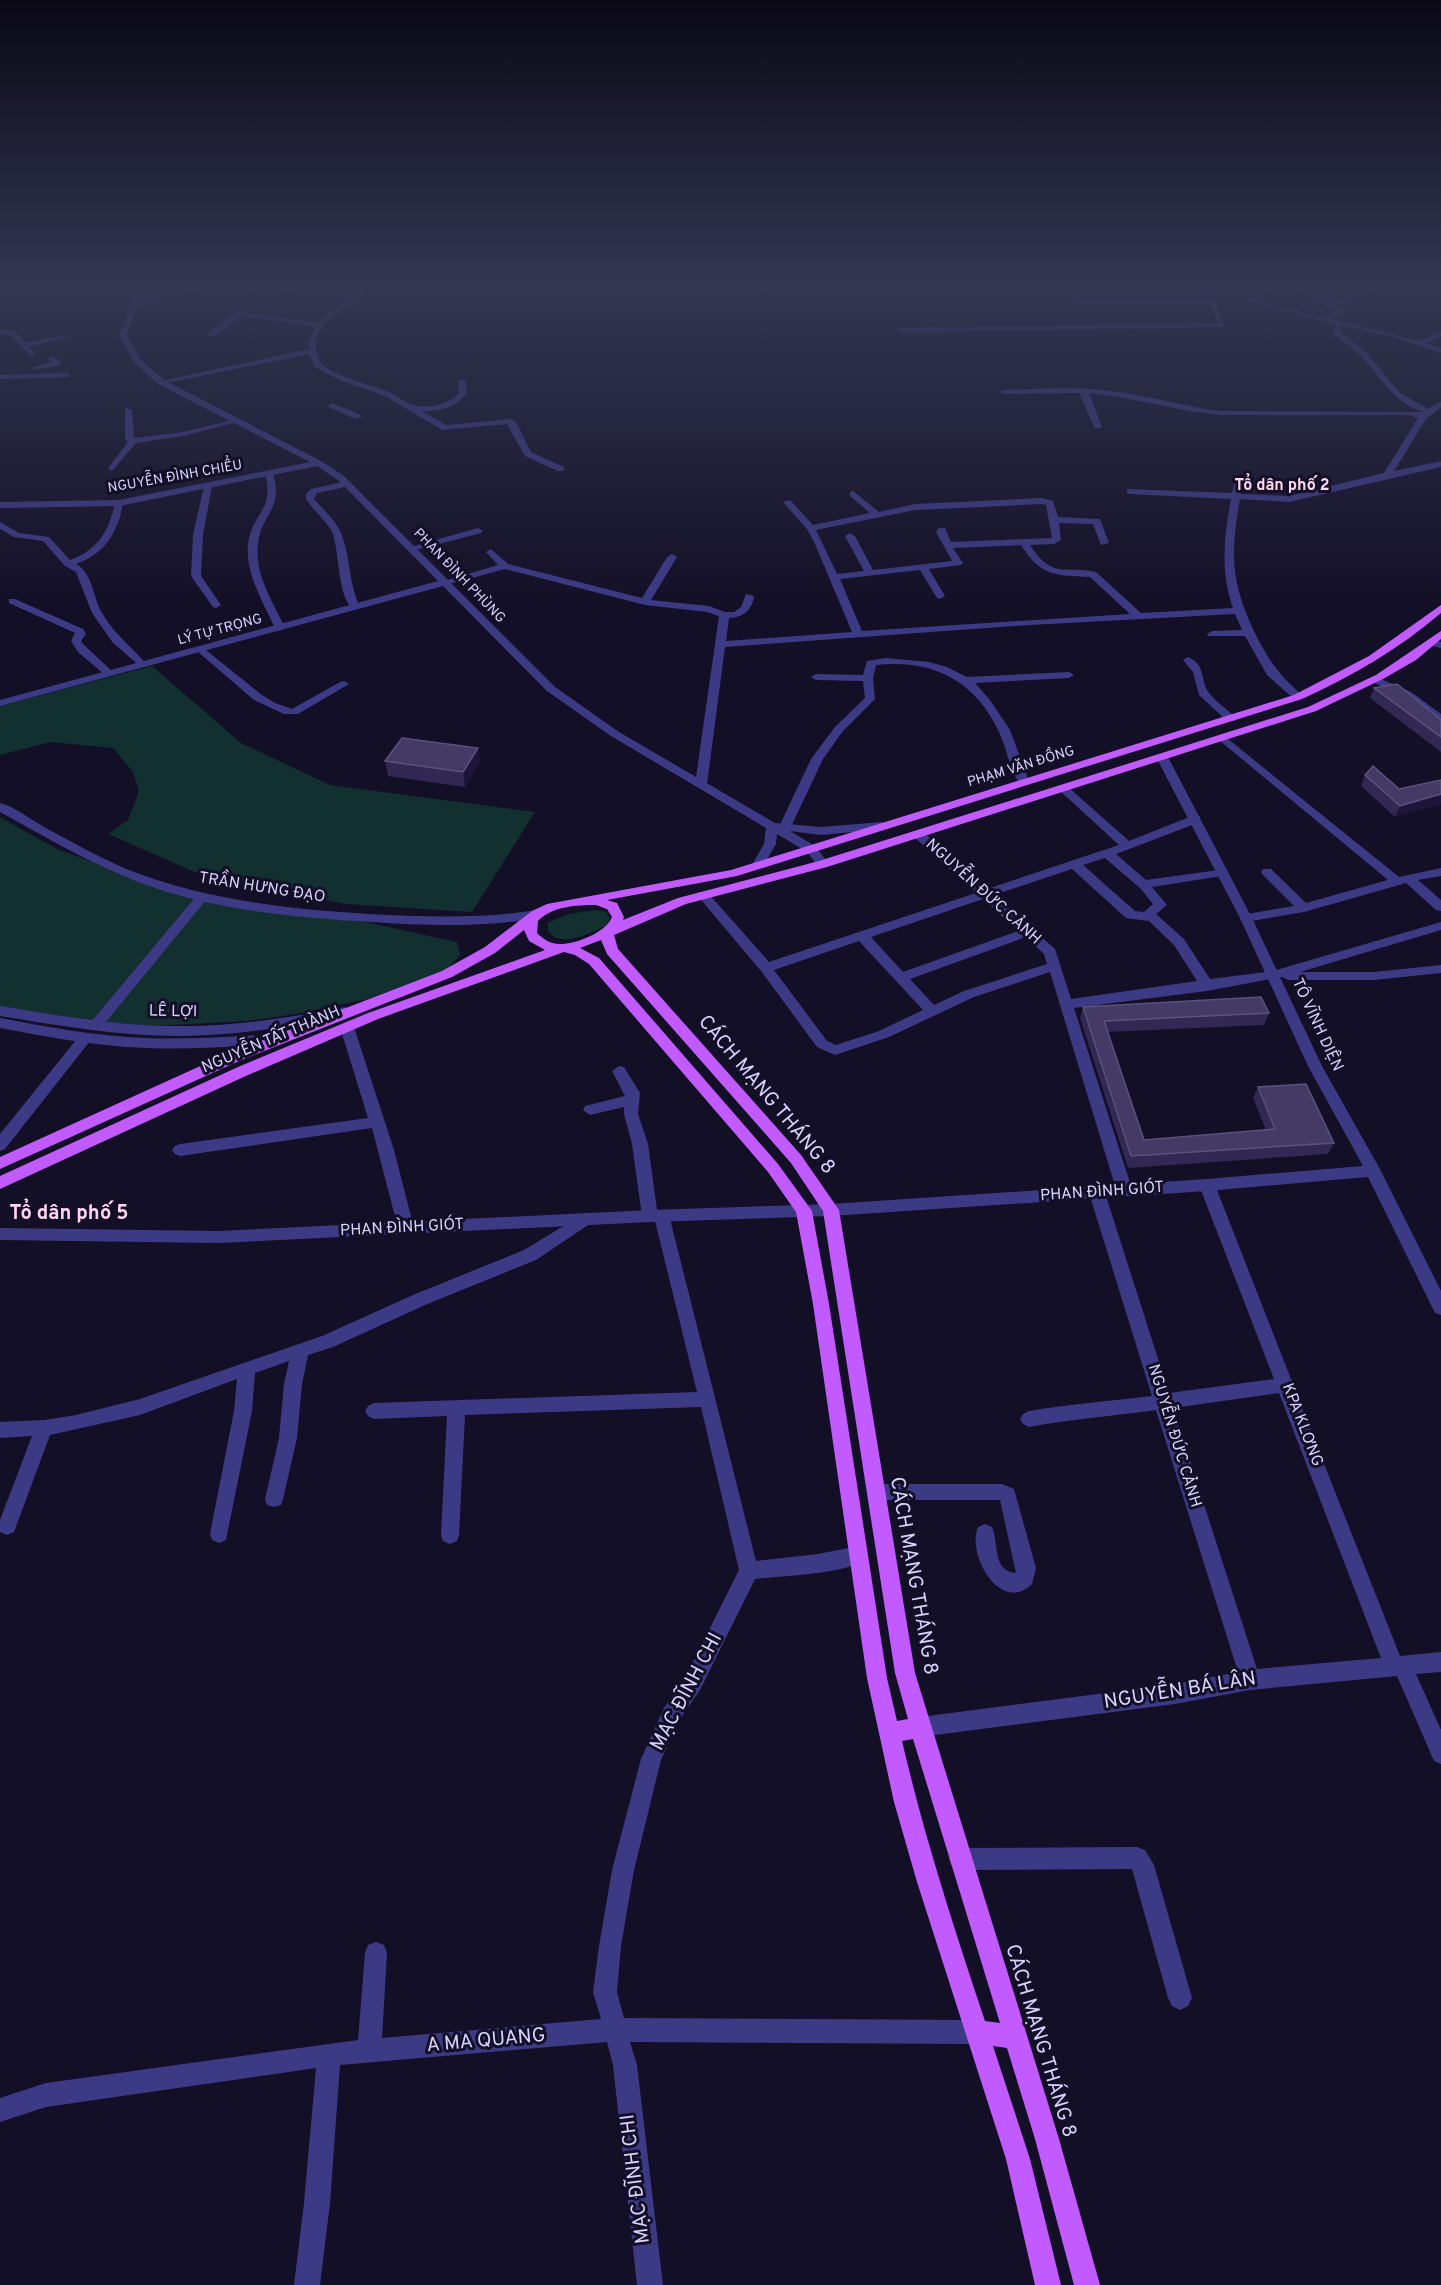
<svg xmlns="http://www.w3.org/2000/svg" width="1441" height="2285" viewBox="0 0 1441 2285" font-family="Overpass,sans-serif">
  <rect width="100%" height="100%" fill="#130f26"/>
  <path fill="#12302f" d="M152,666L241,743L330,785L535,812L472,912L346,904L206,877L108,834L128,820L139,791L133,772L113,748L50,742L0,755V706Z
    M0,817L57,849L141,879L202,897L338,916L457,942L460,955L447,970L368,999L296,1014L247,1021L170,1025H96L0,1010Z
    M596,910L606,912L610,918L606,926C589,933 562,949 548,931V923L568,914Z"/>
  <g fill="none" stroke-linecap="round" stroke-linejoin="round">
    <path fill="#3d3a85" fill-rule="evenodd" d="M198,286H207L136,308L130,307Z
      M292,286H301L280,293L277,291Z
      M362,286H368C360,308 321,313 316,341C315,348 317,358 321,363C332,376 372,385 389,392C397,395 404,403 413,405C428,409 448,405 459,393L458,381L465,379L467,393C457,407 439,412 422,411L446,425L512,419L517,424L531,452L564,467V471H558L525,456L507,424L442,430L385,396L339,380L315,367L309,354L161,384L157,382L309,349L308,341L316,327L242,316L213,337L206,335L232,314L242,312L319,323L330,311L360,290Z
      M1199,286L1325,318L1337,311L1290,286C1306,286 1322,302 1335,301C1351,300 1364,286 1380,286L1351,301L1337,305L1346,311L1332,319L1419,341L1441,331V336L1426,343L1441,349V353L1396,338L1342,326L1340,332L1365,351L1399,392L1428,409L1441,401V407L1426,419L1394,471L1441,461V467L1289,502L1240,499C1230,555 1231,583 1255,633C1267,658 1280,677 1302,695V699H1294L1267,675L1245,636H1208L1207,634L1212,631L1242,630L1235,614L1030,625L725,647L707,784L701,787L695,784L719,616L707,612L645,605L505,569L446,585L441,582L498,565L486,552L491,549L508,564L642,598L667,557L672,554L677,557L651,600L709,606L725,612H734L741,607L746,594L754,596C752,611 743,617 729,618L726,641L852,632L815,544L807,529L783,502L790,500L813,525L870,513L850,496V492L853,491L879,512L915,504L1042,498L1053,501L1058,517L1100,519L1109,543L1101,545L1093,524L1059,523L1061,540L1054,544L1030,545C1053,580 1064,565 1096,572L1141,613L1233,608C1220,572 1224,536 1231,499L1130,494L1127,493V489L1232,493L1235,478L1239,475L1243,478L1241,494L1289,496L1384,473L1418,418L1409,415H1221C1176,411 1133,397 1089,393L1102,427L1098,429L1094,427L1079,393L1004,394L1000,392L1004,390C1039,389 1076,386 1111,391C1148,395 1184,407 1221,411L1424,412C1392,403 1381,376 1359,354C1351,346 1341,341 1333,334L1336,324L1212,292L1225,327L900,332L896,330L900,328L1218,323L1210,304H1075L1072,302L1075,300H1208L1205,290L1199,288ZM1042,504L1046,505L1052,538L951,542L945,528H939L936,532L952,561L873,570L855,536L850,533L845,536L864,571L837,574L816,530L915,510ZM1021,545C1041,577 1056,575 1090,577L1130,614L862,631L840,579L920,570L937,598L940,599L945,596L929,569L961,565L963,563L953,548Z
      M1434,286H1441V289L1435,287Z
      M0,330L15,331L25,343L64,335L68,337L29,347L35,354L31,356L10,335L0,334Z
      M52,356L60,361V365L36,370L32,368L52,362L48,358Z
      M66,373L70,375L69,377L0,379V375Z
      M332,403L361,415L362,417L355,419L329,407L328,405Z
      M125,408L132,410L134,438L183,432L237,419L241,421L183,436L136,443L112,471L108,468L128,442L125,439Z
      M269,470L273,473C284,512 261,512 258,544C254,574 273,602 285,628L280,631L275,628C263,602 245,573 248,544C252,512 275,512 265,473Z
      M347,481L350,482V486L317,493L314,499C323,509 336,521 341,533C351,558 348,581 360,607L355,610C337,602 340,550 332,532C326,520 313,510 306,499V494L311,489Z
      M208,483L212,486L203,535L201,576L221,605L216,608L213,607L191,576L193,535L204,486Z
      M119,500L123,503C118,532 105,554 76,564C93,573 93,598 102,613C114,634 132,647 146,664L141,667L113,643L92,613L76,572L65,566L43,541L14,537L0,529V522L19,533L49,537L70,560C98,550 109,531 115,503Z
      M478,528L483,531L481,533L412,551L407,548Z
      M9,599H15L83,629L86,634L81,641L83,644L114,673L113,675H105L78,652L71,641L75,633L9,603Z
      M1432,640L1441,642V648L1428,645V641Z
      M201,646L262,695L275,703L292,709L340,682L344,681L349,684L298,714H284L254,700L197,651L196,649Z
      M1188,657C1206,664 1200,681 1209,693C1216,702 1227,709 1235,717V721H1227L1199,695L1193,672L1183,660Z
      M886,658L929,662L947,667L967,677L1069,672L1074,675L1069,678L975,683L990,700L1010,730L1029,781L1023,784L1019,783C1009,767 1007,749 999,732C975,680 932,659 876,665L873,678L875,699L843,731L823,759L789,831L783,835L779,834L777,831L811,759L835,727L865,698L863,681L816,680L811,677L816,674L863,675L867,661Z
      M1374,676L1411,692L1441,714V722L1403,696L1370,681L1369,679Z
      M1223,735L1399,877L1441,868V876L1418,880L1441,900V911L1436,910L1406,883L1304,912L1246,922L1241,921L1240,918L1241,915L1294,906L1263,875L1261,872L1263,869H1271L1306,903L1388,880L1219,740L1217,738Z
      M1063,785L1067,786L1129,841L1192,816H1200V822L1116,854L1146,880L1226,869L1228,872L1226,875L1222,876L1152,887L1167,905L1156,914L1184,939L1210,979L1273,971L1441,922V930L1300,972H1374L1441,965V973L1374,980H1288L1282,977L1207,991L1074,1008L1132,1189L1129,1193H1119L1116,1189L1050,972L974,997L889,1037L835,1055L817,1047L761,971L697,895L699,892H707L769,962L976,893L914,837V831H922L987,889L1119,845L1059,790L1057,788ZM1105,858L1140,888L1153,904L1144,912L1135,911L1083,865ZM1072,869L1126,918L1149,921L1174,945L1197,981L1071,999L1055,949L994,895ZM983,899L1018,931L903,972L871,937ZM1026,937L1044,954L1047,964L964,991L934,1005L910,979ZM859,941L923,1010L879,1031L836,1045L827,1041L774,970Z
      M202,893L206,894L208,897L206,900L101,1028H91L89,1025L91,1022L198,894Z
      M347,1022L354,1027L394,1150L414,1228L412,1232L406,1234L400,1232L398,1228L372,1128L180,1156L175,1154L172,1150L175,1146L180,1144L368,1118L340,1027Z
      M85,1033L92,1038L90,1041L5,1149L0,1151V1134L80,1035Z
      M619,1066L624,1067L640,1093L638,1114L648,1144L657,1210L667,1211L669,1215L756,1561L818,1554L859,1546L866,1549L868,1555L866,1561C832,1575 791,1575 755,1579L700,1690L678,1722L661,1760L634,1870L621,1946L617,1992L624,2018L977,2020L985,2024L989,2032L985,2040L977,2044L630,2042L637,2065L663,2285H637L613,2065L607,2042L340,2065L330,2203L320,2285H294L304,2203L316,2068L46,2107L0,2122V2098L46,2083L358,2040L365,1953L368,1945L376,1942L384,1945L387,1953L382,2038L601,2019L593,1992L599,1946L612,1870L641,1759L664,1708L686,1676L739,1570L701,1407L465,1415L459,1535L457,1541L450,1544L443,1541L441,1535L447,1416L374,1419L368,1416L365,1411L368,1406L374,1403L697,1392L655,1221L644,1220L642,1216L632,1144L624,1114V1107L590,1115L583,1110L585,1106L625,1096L612,1071Z
      M1207,1179L1212,1181L1215,1185L1291,1379L1296,1385L1294,1388L1400,1656L1441,1652V1672L1416,1674L1441,1730V1764L1434,1761L1397,1676L1250,1690L1175,1704L920,1737L913,1734L910,1727L913,1720L920,1717L1175,1684L1238,1672L1156,1410C1114,1416 1071,1419 1029,1427L1023,1424L1020,1419L1023,1414L1029,1411C1070,1404 1111,1401 1152,1396L1089,1193L1092,1189H1102L1105,1193L1169,1393L1274,1379L1199,1185L1202,1181ZM1279,1393L1381,1658L1257,1669L1173,1408Z
      M585,1213L591,1215L593,1219L591,1223L536,1260L425,1305L333,1347L308,1355L302,1384L297,1438L283,1499L281,1505L274,1507L267,1505L265,1499L279,1438L284,1384L289,1361L255,1373L252,1411L226,1540L219,1543L212,1540L210,1534L234,1411L237,1379L140,1415L50,1435L14,1532L7,1535L0,1532V1520L32,1436L0,1438V1422L44,1420L76,1415L140,1399L322,1336L413,1295L524,1250Z
      M876,1484H1002L1014,1489L1036,1568L1032,1584C1001,1615 966,1555 978,1527L985,1524L992,1527C999,1544 992,1571 1016,1573L1000,1500H876L870,1498L867,1492L870,1486Z
      M1137,1847L1145,1850L1154,1865L1192,1998L1188,2006L1180,2010L1172,2006L1168,1998L1132,1869L960,1870L952,1867L949,1859L952,1851L960,1848Z"/>
    <path fill="#3d3a85" fill-rule="evenodd" d="M138,286H144L127,336L141,360L164,380L321,461L344,476L555,687L619,732L775,823L821,827L882,822L888,826L886,829L821,835L790,831L815,846L829,864L823,868L819,867L807,852L777,834L776,844L762,868H754L752,865L764,844L766,828L611,736L547,691L443,586L0,706V700L438,581L338,480L317,466L119,506L0,508V502L119,500L310,462L158,384L135,363L119,336Z
      M1162,754L1168,757L1252,918L1322,1066L1381,1171L1441,1291V1315L1435,1313L1368,1177L1207,1191L831,1216L650,1222L218,1243L0,1240V1228L218,1231L650,1210L831,1204L1207,1179L1363,1166L1308,1066L1240,918L1156,757Z
      M0,803C15,807 30,819 44,827C72,842 100,858 129,870C206,900 288,909 369,914C426,917 481,919 537,910L543,914C537,921 519,921 509,922C463,927 418,925 372,922C302,918 232,912 164,891C105,872 54,842 0,812Z
      M0,1006C61,1016 124,1027 186,1026C240,1026 293,1017 345,1007L352,1012L345,1017C293,1026 240,1035 186,1036C124,1037 61,1026 0,1016Z
      M0,1018C48,1027 96,1036 145,1038C191,1040 237,1036 283,1034L290,1039L283,1044C237,1046 191,1050 145,1048C96,1046 48,1037 0,1028Z"/>
    <path fill="#c25bff" fill-rule="evenodd" d="M1441,605V613C1399,649 1352,676 1302,699L737,876L607,900L617,903L624,917L623,920L678,898L819,861L1308,707L1376,675L1441,631V639L1416,660L1383,679L1316,711L827,867L686,904L614,935L618,949L801,1155L839,1210L915,1673L1059,2139L1100,2285H1074L1035,2139L1007,2048L993,2046L1030,2159L1061,2285H1035L1006,2159L917,1882L894,1802L867,1678L813,1304L796,1212L768,1172L589,964L575,955L564,952L378,1019L248,1075L0,1189V1176L238,1067L368,1013L545,950L529,941L524,930L495,953L452,977L239,1061L0,1169V1157L229,1053L442,971L485,947L532,911L547,904L731,870L1294,695L1369,656ZM596,905L607,909L612,917C606,933 574,945 558,944C549,943 543,939 537,933L538,921C552,906 577,905 596,905ZM601,940L607,954L791,1163L823,1211L895,1673L908,1719L897,1721L887,1678L829,1304L812,1211L778,1164L599,958L580,948ZM913,1739L1000,2023L985,2021C954,1928 924,1836 902,1741Z"/>
  </g>
  <path fill="#312854" d="M1374,688L1441,720V752L1370,698Z
    M478,748L480,762L465,787L388,776L385,761Z
    M1365,775L1399,789L1441,780L1395,817L1361,786Z
    M1083,1007L1269,1013L1264,1025L1107,1032L1144,1140L1266,1130L1253,1098L1258,1087L1334,1143L1328,1154L1128,1168L1080,1018Z"/>
  <path fill="#1d163a" d="M478,748L480,762L465,787L463,772Z
    M1441,794V804L1395,817L1400,806Z"/>
  <path fill="#433a66" stroke="#5a527e" stroke-width="1.5" d="M1397,684L1441,720V737L1374,688Z
    M402,738L478,748L463,772L385,761Z
    M1373,766L1399,789L1441,780V794L1400,806L1365,775Z
    M1261,997L1269,1013L1104,1021L1144,1140L1275,1129L1258,1087L1306,1084L1334,1143L1131,1156L1083,1007Z"/>
  <linearGradient id="sky" x2="0" y2="1"><stop stop-color="#0a0815"/><stop offset="0.47" stop-color="#333752"/><stop offset="1" stop-color="#333752" stop-opacity="0"/></linearGradient>
  <rect width="1441" height="606" fill="url(#sky)"/>
  <g text-anchor="middle" dominant-baseline="central" stroke-width="6" stroke-linejoin="round" paint-order="stroke">
    <g font-size="14" fill="#d9d4ff" stroke="#130f26">
      <text transform="translate(175 477) rotate(-10)">NGUYỄN ĐÌNH CHIỂU</text>
      <text transform="translate(459 576) rotate(46)">PHAN ĐÌNH PHÙNG</text>
      <text transform="translate(220 630) rotate(-15)">LÝ TỰ TRỌNG</text>
      <text transform="translate(1021 767) rotate(-17)">PHẠM VĂN ĐỒNG</text>
    </g>
    <g font-size="16" font-weight="bold" fill="#ffd6f0" stroke="#130f26">
      <text x="1282" y="486">Tổ dân phố 2</text>
    </g>
    <g font-size="16" fill="#d9d4ff" stroke="#130f26">
      <text transform="translate(262 888) rotate(9)">TRẦN HƯNG ĐẠO</text>
      <text transform="translate(983 892) rotate(42)">NGUYỄN ĐỨC CẢNH</text>
      <text transform="translate(173 1012) rotate(1)">LÊ LỢI</text>
      <text transform="translate(1317 1025) rotate(65)">TÔ VĨNH DIỆN</text>
      <text transform="translate(271 1040) rotate(-23)">NGUYỄN TẤT THÀNH</text>
      <text transform="translate(1102 1192) rotate(-4)">PHAN ĐÌNH GIÓT</text>
      <text transform="translate(402 1228) rotate(-3)">PHAN ĐÌNH GIÓT</text>
      <text transform="translate(1302 1425) rotate(69)">KPA KLƠNG</text>
      <text transform="translate(1174 1436) rotate(73)">NGUYỄN ĐỨC CẢNH</text>
    </g>
    <g font-size="20" fill="#d9d4ff" stroke="#130f26">
      <text transform="translate(766 1095) rotate(50)">CÁCH MẠNG THÁNG 8</text>
      <text transform="translate(913 1576) rotate(80)">CÁCH MẠNG THÁNG 8</text>
      <text transform="translate(1180 1691) rotate(-9)">NGUYỄN BÁ LÂN</text>
      <text transform="translate(687 1692) rotate(-62)">MẠC ĐĨNH CHI</text>
      <text transform="translate(486 2041) rotate(-5)">A MA QUANG</text>
      <text transform="translate(1040 2041) rotate(73)">CÁCH MẠNG THÁNG 8</text>
      <text transform="translate(636 2179) rotate(-97)">MẠC ĐĨNH CHI</text>
    </g>
    <g font-size="20" font-weight="bold" fill="#ffd6f0" stroke="#130f26">
      <text x="69" y="1214">Tổ dân phố 5</text>
    </g>
  </g>
</svg>
